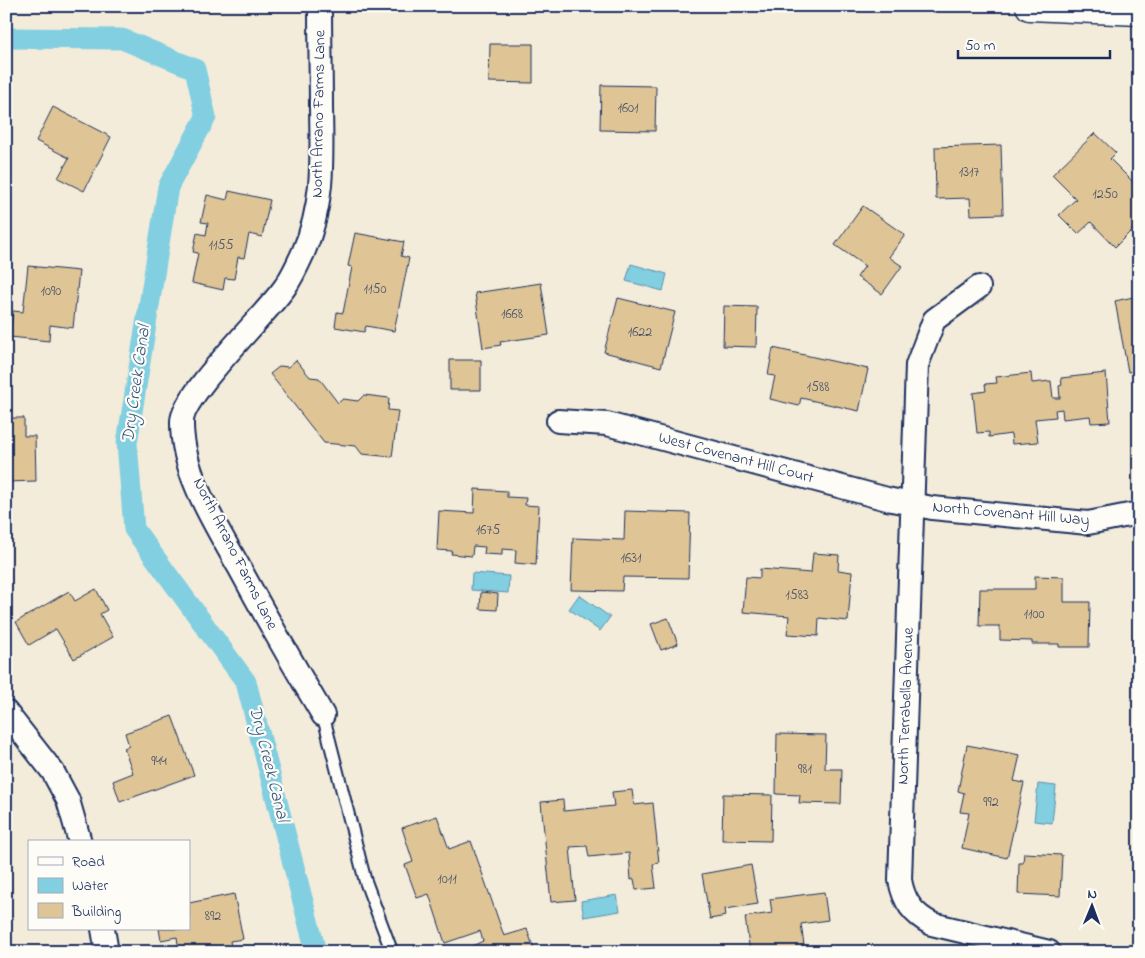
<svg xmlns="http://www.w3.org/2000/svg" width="1145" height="958" viewBox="0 0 1145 958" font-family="'Indie Flower',sans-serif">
  <rect width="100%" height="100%" fill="#f4ecda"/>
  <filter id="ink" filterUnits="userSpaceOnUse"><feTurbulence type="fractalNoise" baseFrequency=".02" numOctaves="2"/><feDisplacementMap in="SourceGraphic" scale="10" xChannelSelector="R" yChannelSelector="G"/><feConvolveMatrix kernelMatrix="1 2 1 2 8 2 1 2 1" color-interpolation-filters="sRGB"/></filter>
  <g filter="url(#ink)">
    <path fill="#82cfe1" stroke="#598fad" d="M631,264L667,274L663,291L626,281Z
      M472,573L509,576L508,593L471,590Z
      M579,595L610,617L600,631L569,609Z
      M1038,784L1056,786L1052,823L1034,821Z
      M617,895L620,911L584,917L581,901Z"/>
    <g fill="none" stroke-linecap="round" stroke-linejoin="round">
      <path stroke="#82cfe1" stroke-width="21" d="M6,38L122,39L195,69L206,117L168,187L127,443L134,529L246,682L316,952"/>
    </g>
    <path fill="#dfc595" stroke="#1b2f5e" d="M490,44H533V83L489,82Z
      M601,85L656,86L655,131L600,130Z
      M53,107L111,137L84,191L58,178L69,158L36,141Z
      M1095,133L1116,153L1110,159L1139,188V223L1115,247L1091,222L1078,234L1059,215L1076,199L1052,175Z
      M1001,145L1003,214L971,215L970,198L936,199L935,147Z
      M229,191L270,200L262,237L249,234L244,258L238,257L234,279L225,278L223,290L192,283L198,253L193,252L197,233L206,235L208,223L201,222L207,195L227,200Z
      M863,206L905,235L889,257L902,266L882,294L857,277L865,266L835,245Z
      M355,233L404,242L401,256L409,258L394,331L366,326L364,332L335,327L337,312L343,313L352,267L348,266Z
      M28,266L79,271L73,328L50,325L49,341L10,337L13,311L23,312Z
      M541,283L549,335L500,342L501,345L483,348L475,293Z
      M1138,296L1139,370L1128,372L1115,301Z
      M618,298L675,312L661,367L604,352Z
      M724,306L757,307L756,347L723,346Z
      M773,348L868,369L859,411L801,398L799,406L770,399L775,376L768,375Z
      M296,360L310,377L319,378L338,403L343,399L358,401L364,395L389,398L388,410L398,411L392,457L362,454L356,446L324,443L270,374L280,366L288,367Z
      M450,360H481V390H450Z
      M1031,373L1032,383L1051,381L1053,398H1060L1059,386L1062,385L1061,378L1106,373L1110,422L1091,423L1090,416L1063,419L1062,409L1055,410L1056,417L1035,419L1038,442L1012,444L1011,434L989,437V432L977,433L973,393L986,391L985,384L997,383L996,377Z
      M6,418H24V436H35L36,481L6,482Z
      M475,489L507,491V497L526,498L525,505L539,506L536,565L515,563L516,550L502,549V555L484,554L485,547L473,546L472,556L451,554L452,551L437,550L439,511L474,513Z
      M625,511L690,513L688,578L623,577L622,591L571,590L573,538L624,540Z
      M813,553L839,555L838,570L852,572L848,621L819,618L818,636L787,634L789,616L743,612L746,577L760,578V569L811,573Z
      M1035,576L1064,577V602H1090L1089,647H1059V644H1032V641L1000,640V626H979L980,589H1035Z
      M96,589L107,610L100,614L113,637L74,659L56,629L29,645L16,622L69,591L75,601Z
      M481,592L498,594L497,610L480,609Z
      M668,618L678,644L661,650L651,624Z
      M172,716L194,775L120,802L113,781L133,773L124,748L129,746L125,733Z
      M777,734L826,735L825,769H842L841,804L799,803L800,795L776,794Z
      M967,745L1020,755L1014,781L1024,783L1007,858L962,848L969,813L960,812L964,793L958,791Z
      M632,790L634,805L653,803L659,863L653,864L656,888L636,890L634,879L631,880L629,853L589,857L587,846L570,847L575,900L551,902L541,802L563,800L564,811L614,806L612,792Z
      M723,794L772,795L771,841L722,840Z
      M437,816L449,849L471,841L504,936L527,929L535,952H459L483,941L480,931L445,943L429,894L417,898L405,865L413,862L402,828Z
      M1024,853L1062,855L1060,896L1018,894L1019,863H1023Z
      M751,865L758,904L725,909L726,916L710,919L702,874Z
      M824,892L828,920L801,924L805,952H750L745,917L772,913L770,899Z
      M234,894L243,939L230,941L232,952H179L177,937L161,940L159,929H189V903Z"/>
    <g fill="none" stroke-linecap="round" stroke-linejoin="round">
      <defs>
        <path id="service" d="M323,715L365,880L392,952"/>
        <path id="minor" d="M320,6C320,41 321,75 321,109C322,159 324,206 303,253C298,264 292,277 285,287C266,315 183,394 182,421C181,472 215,524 239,567C266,617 294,666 323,715
          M979,287L934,320L917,365L900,880C904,902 913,914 932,924L1049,952
          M558,421L607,424L887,499L932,508L1088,523L1139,513
          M6,712L53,772L68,800L80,842
          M103,929L107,952"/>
        <path id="secondary" d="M1030,6L1139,11"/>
      </defs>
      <use href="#service" stroke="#1b2f5e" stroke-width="15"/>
      <use href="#minor" stroke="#1b2f5e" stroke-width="26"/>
      <use href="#secondary" stroke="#1b2f5e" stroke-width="31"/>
      <use href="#service" stroke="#fdfcf7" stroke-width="11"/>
      <use href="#minor" stroke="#fdfcf7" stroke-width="22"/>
      <use href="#secondary" stroke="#fdfcf7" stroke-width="28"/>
    </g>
  </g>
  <g text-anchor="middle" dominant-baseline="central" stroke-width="4.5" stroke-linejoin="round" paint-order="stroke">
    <g font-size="14" fill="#4c546c">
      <text x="628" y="108">1601</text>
      <text x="969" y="172">1317</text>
      <text x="1105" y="194">1250</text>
      <text x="221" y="245">1155</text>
      <text x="375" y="289">1150</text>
      <text x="51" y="291">1090</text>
      <text x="512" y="314">1668</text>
      <text x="640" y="332">1622</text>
      <text x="818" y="387">1588</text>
      <text x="488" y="530">1675</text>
      <text x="631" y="558">1631</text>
      <text x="797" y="595">1583</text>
      <text x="1034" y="614">1100</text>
      <text x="159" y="761">944</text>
      <text x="805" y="769">981</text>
      <text x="991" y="802">992</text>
      <text x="447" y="879">1011</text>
      <text x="213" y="916">892</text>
    </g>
    <g font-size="16" fill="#1b2f5e" stroke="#fdfcf7">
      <text transform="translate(319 114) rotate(-89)">North Arrano Farms Lane</text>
      <text transform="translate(736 458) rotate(15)">West Covenant Hill Court</text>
      <text transform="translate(1011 514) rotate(5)">North Covenant Hill Way</text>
      <text transform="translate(235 554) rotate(63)">North Arrano Farms Lane</text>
      <text transform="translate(906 706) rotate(-88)">North Terrabella Avenue</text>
    </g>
    <g font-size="18" font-style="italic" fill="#35577f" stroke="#fdfcf7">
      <text transform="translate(137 384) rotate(-82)">Dry Creek Canal</text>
      <text transform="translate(268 764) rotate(76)">Dry Creek Canal</text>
    </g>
  </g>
  <rect width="1145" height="958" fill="none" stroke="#fdfcf7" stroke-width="25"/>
  <rect x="12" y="12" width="1120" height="933" fill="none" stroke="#1b2f5e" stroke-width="2" filter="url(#ink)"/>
  <rect x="28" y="840" width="162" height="90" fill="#fdfcf7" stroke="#a3aaba"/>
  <rect x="38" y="857" width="25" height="8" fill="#fdfcf7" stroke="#a3aaba"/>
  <text x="72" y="866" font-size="15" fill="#1b2f5e">Road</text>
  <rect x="38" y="878" width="25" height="15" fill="#82cfe1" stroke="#a3aaba"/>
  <text x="72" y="890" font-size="15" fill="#1b2f5e">Water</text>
  <rect x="38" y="903" width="25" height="15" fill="#dfc595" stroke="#a3aaba"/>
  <text x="72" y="916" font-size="15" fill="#1b2f5e">Building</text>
  <g transform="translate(1092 906) rotate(1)" stroke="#fdfcf7" stroke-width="4" paint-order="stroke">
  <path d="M0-4L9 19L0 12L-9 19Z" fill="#1b2f5e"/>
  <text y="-8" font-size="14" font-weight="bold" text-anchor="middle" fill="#1b2f5e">N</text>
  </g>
  <path d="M958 50v8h152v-8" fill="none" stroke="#1b2f5e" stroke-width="2.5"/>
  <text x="965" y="50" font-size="15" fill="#1b2f5e" stroke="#fdfcf7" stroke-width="4" paint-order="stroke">50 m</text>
</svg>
